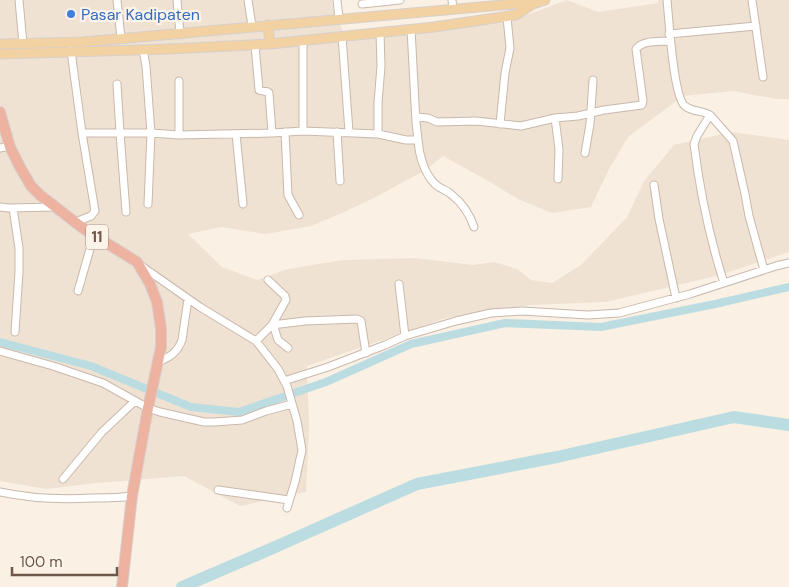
<svg xmlns="http://www.w3.org/2000/svg" width="789" height="587" viewBox="0 0 789 587" font-family="'DM Sans',sans-serif">
  <rect width="100%" height="100%" fill="#faf0e4"/>
  <path fill="#f0e2d3" d="M0,0H332L333,9L346,38L505,23L567,0L598,12L658,3V0H789V99H777L733,91L683,96L628,137L608,171L591,207L552,213L518,199L490,182L443,156L427,169L376,197L342,213L311,226L266,234L221,227L188,234L222,267L257,280L288,269L343,260L415,258L473,265L494,262L517,269L531,280L552,283L581,265L627,217L644,181L674,145L732,132L789,140V252L720,275L606,302L530,305L446,318L307,366L309,429L306,492L240,506L184,476L97,483L46,489L0,481Z"/>
  <g fill="none" stroke-linecap="round" stroke-linejoin="round">
    <path stroke="#bbdde1" stroke-width="8" d="M0,342L91,366L191,407L239,412L326,382L411,344L505,323L601,327L715,304L789,287"/>
    <path stroke="#bbdde1" stroke-width="12" d="M182,587L266,551L417,484L557,457L734,417L789,425"/>
    <defs>
      <path id="minor" d="M19,0L23,44
        M117,0L121,38
        M177,0L180,33
        M248,0L252,26
        M337,0L339,18
        M452,0L453,9
        M667,0C669,18 673,97 685,106C692,112 702,110 710,115L733,141L745,194L749,216L764,270
        M752,0L763,77
        M362,4L400,0
        M669,34L756,26
        M342,36L349,132
        M255,45L259,90L268,92L269,93L272,133
        M143,50L146,66L151,133L148,204
        M71,51L82,133L95,211L91,216L75,222
        M179,81V135
        M117,84L120,133L126,212
        M710,115L697,136L694,144C700,193 709,236 724,283
        M416,117L428,118L437,122L476,121L521,126L555,118L578,116L604,110L642,105L643,101L636,49C643,40 658,42 670,41
        M555,118L559,149L558,179
        M500,124L505,73L510,48L507,17
        M303,131V40
        M285,132L288,195L299,215
        M337,132L340,181
        M82,133H151L179,135L272,133L303,131L378,134L406,140H418L416,122L411,29
        M236,134L243,204
        M378,134V103L381,66L380,32
        M418,140C419,155 424,173 435,184C440,189 447,190 452,195C462,203 470,215 474,227
        M0,148L10,146
        M585,153L590,124L593,80
        M654,185L659,219L676,298
        M0,207L9,208L56,207
        M13,208L19,248V272L15,332
        M140,265L200,307L256,341L278,369L287,386L297,421L302,450L295,482L287,508
        M268,280L285,296L286,300L272,325
        M399,284L405,336
        M78,291L94,235
        M273,324L278,340L288,348
        M256,341L272,325L305,321L357,319L361,321L366,353
        M0,351L53,366L103,383L148,408L160,412L204,422H215L242,420L266,411L292,404
        M158,362C170,357 177,353 182,340L188,299
        M284,381L328,367L385,345L405,336L456,321L491,313L522,311L588,315L619,313L690,294L776,266L789,263
        M63,479L102,432L135,401
        M218,490L289,500
        M0,492C32,499 61,500 93,498C106,498 119,498 132,496"/>
      <path id="major" d="M268,25L270,44
        M0,44L83,42L514,4H533
        M0,54L170,49L270,44L434,27L516,15L533,4L545,0"/>
      <path id="highway" d="M0,112L10,147L20,167L31,186L40,195L84,229L137,262L150,284L157,302L161,328V347L148,408L132,496L122,587"/>
    </defs>
    <use href="#minor" stroke="#c9b8ab" stroke-width="9"/>
    <use href="#major" stroke="#d7d0cd" stroke-width="11"/>
    <use href="#highway" stroke="#d7d0cd" stroke-width="12"/>
    <use href="#minor" stroke="#fff" stroke-width="7"/>
    <use href="#major" stroke="#f2d1a2" stroke-width="9"/>
    <use href="#highway" stroke="#eeb2a1" stroke-width="10"/>
  </g>
  <circle fill="#3f7fe0" stroke="#fdf4e9" stroke-width="2" cx="71" cy="14" r="5"/>
  <g text-anchor="middle" dominant-baseline="central" stroke-width="4.5" stroke-linejoin="round" paint-order="stroke">
    <rect fill="#fdf4e9" stroke="#9a867b" stroke-width="1" x="86" y="224.5" width="22" height="25" rx="4"/>
    <g font-size="15" font-weight="bold" fill="#6f574c">
      <text x="97" y="237">11</text>
    </g>
    <g font-size="16" fill="#366cbe" stroke="#fdf4e9" text-anchor="start">
      <text x="81" y="14">Pasar Kadipaten</text>
    </g>
  </g>
  <path d="M12 567v8h105v-8" fill="none" stroke="#6f574c" stroke-width="2.5"/>
  <text x="20" y="567" font-size="15" fill="#6f574c" stroke="#fdf4e9" stroke-width="4" paint-order="stroke">100 m</text>
</svg>
